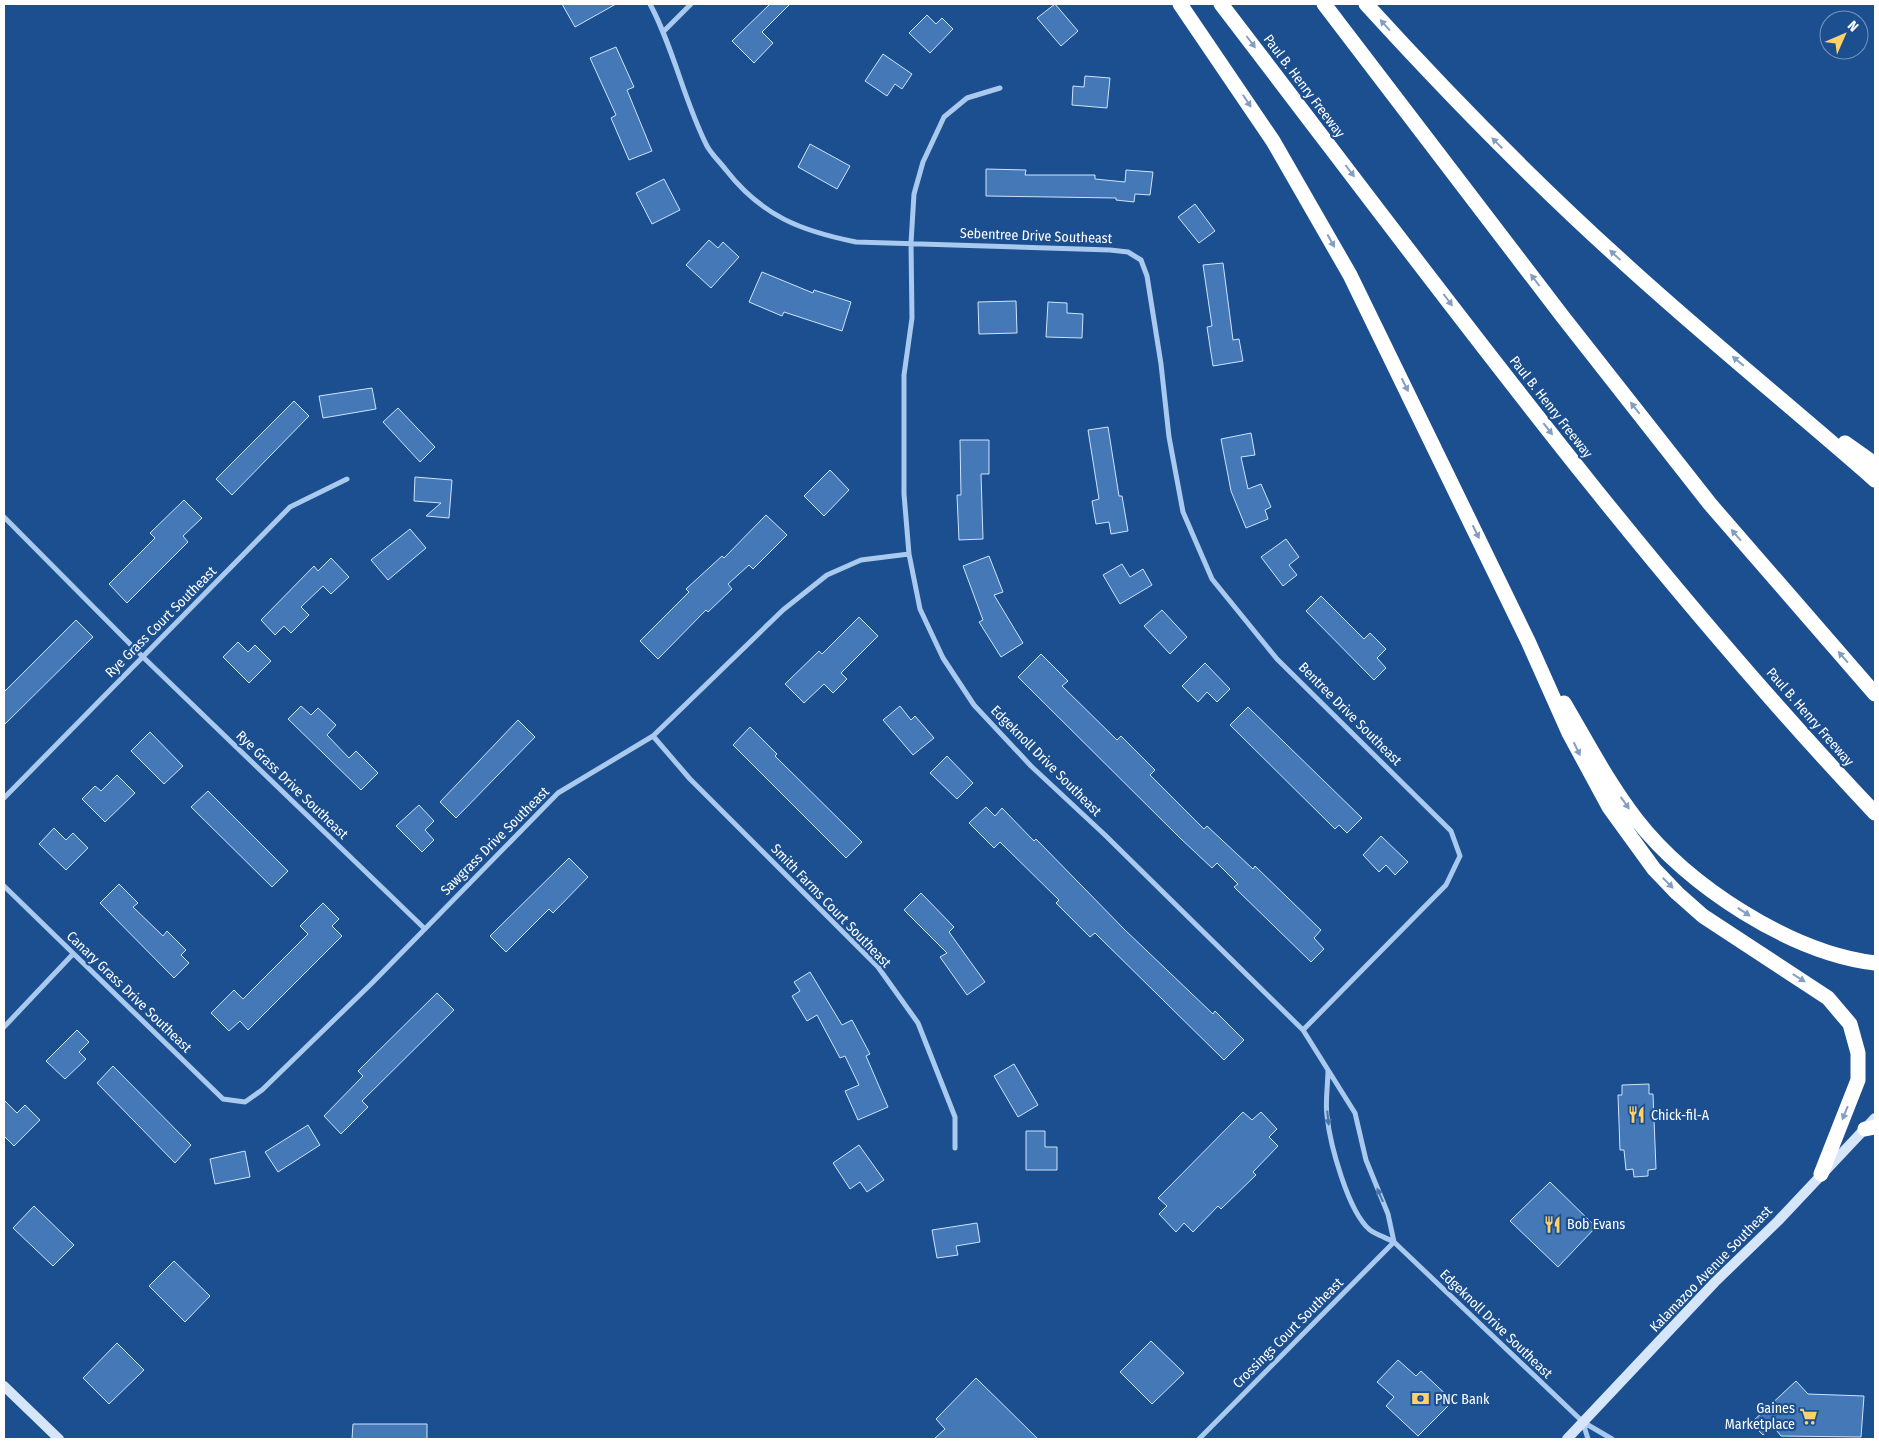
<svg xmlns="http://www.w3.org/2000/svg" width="1879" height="1443" viewBox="0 0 1879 1443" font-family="'Fira Sans Condensed',sans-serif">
  <rect width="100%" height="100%" fill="#1b4f8f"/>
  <path fill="#4478b7" stroke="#cfe3fa" d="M562,4H616L575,27Z
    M770,4H790L762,32L773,43L754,63L732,41Z
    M1055,4L1078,31L1061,46L1037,18Z
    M927,15L936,24L942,18L953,29L930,53L909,33Z
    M616,47L634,87L627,90L652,151L629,160L611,118L616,115L590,58Z
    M883,54L912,74L902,89L895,84L887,96L865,81Z
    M1085,76L1110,78L1107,108L1072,105L1073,86L1084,87Z
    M810,144L850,166L837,189L798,167Z
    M986,169L1026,170L1025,175H1095V179L1125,182L1126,170L1153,172L1150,195L1135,194L1134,202L1116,200V198L986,196Z
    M664,179L680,210L652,224L636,193Z
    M1195,204L1215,231L1199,243L1178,217Z
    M709,240L718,248L723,242L739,257L711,288L686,265Z
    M1223,263L1233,340L1239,339L1243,361L1213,366L1207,327L1212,326L1203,265Z
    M762,272L813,293L814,290L851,302L842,331L784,312L782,316L749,302Z
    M1016,301L1017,333L979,334L978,302Z
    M1048,302L1067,303V313L1083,314L1082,338L1046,337Z
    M372,388L376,409L323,418L319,396Z
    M294,401L309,416L232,495L216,479Z
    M398,408L435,447L420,462L383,422Z
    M1108,427L1119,496H1122L1128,531L1111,534L1109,522L1096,524L1092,501L1099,499L1088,430Z
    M1251,433L1255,455L1241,457L1248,489L1261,484L1271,507L1265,510L1268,519L1246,528L1231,491L1221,439Z
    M960,440H989V474H981L983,539L959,540L957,495H961Z
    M830,470L849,490L824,516L804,496Z
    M415,477L452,480L449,518L426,516L441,503L414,501Z
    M184,500L202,518L183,536L188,542L127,603L109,584L155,538L150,533Z
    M766,515L787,535L753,569L749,565L728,584L732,589L708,612L706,610L658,659L640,641L689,592L686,589L722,556L724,558Z
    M410,529L426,548L388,580L371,560Z
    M1286,539L1299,557L1289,565L1297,575L1283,586L1261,557Z
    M989,556L1003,592L994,595L1023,643L1001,657L979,622L983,620L963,566Z
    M331,558L349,577L331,594L323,586L301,607L309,615L291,633L284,626L275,635L261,620L314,566L318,571Z
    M1122,564L1130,577L1143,569L1152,585L1120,604L1103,575Z
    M1321,596L1364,639L1370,633L1386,649L1377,658L1386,668L1374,680L1306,611Z
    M1162,610L1187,637L1170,654L1144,626Z
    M859,617L878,636L841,673L847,679L833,693L824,684L804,703L785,684L819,651L822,654Z
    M76,620L93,637L4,725V692Z
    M238,642L248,652L255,645L271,661L249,683L223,657Z
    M1041,654L1068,681L1062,686L1117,740L1121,736L1155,770L1150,775L1204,829L1207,826L1253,869L1255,866L1321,930L1314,938L1324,949L1311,962L1234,887L1238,884L1217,863L1212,868L1180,838L1018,677Z
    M1205,663L1230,689L1217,702L1207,692L1198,702L1182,686Z
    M301,706L311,715L318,708L336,725L327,735L349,758L356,751L378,773L361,790L288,719Z
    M900,706L911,720L915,716L934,738L913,755L883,720Z
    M1248,707L1362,818L1347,833L1339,825L1335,829L1230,725Z
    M518,720L535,737L456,818L440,802Z
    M750,727L777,754L775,756L862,842L846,858L733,745Z
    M150,732L183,766L164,784L131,751Z
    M947,756L973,783L957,799L930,773Z
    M117,775L135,793L105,822L82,799L95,786L101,791Z
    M208,791L288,871L272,887L191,807Z
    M419,805L434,821L425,830L434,840L422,852L396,826Z
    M986,807L995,816L1002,808L1034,841L1036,839L1125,930L1213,1014L1215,1011L1244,1040L1224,1060L1095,933L1090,937L1056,903L1059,900L1000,842L994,848L969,823Z
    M54,828L66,840L73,833L88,848L66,870L39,844Z
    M1381,836L1408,862L1395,875L1386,865L1379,872L1363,855Z
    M569,858L588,877L553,913L549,909L506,952L490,936Z
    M119,884L138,903L133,907L163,936L167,931L186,950L181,955L189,963L174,978L100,903Z
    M921,893L954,927L949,932L985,982L967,995L940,957L947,953L904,910Z
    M323,903L339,919L332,926L342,936L248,1030L240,1021L229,1031L211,1013L234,990L243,999L308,934L300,926Z
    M810,972L842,1025L852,1020L870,1054L866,1056L888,1107L858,1120L845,1091L859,1085L845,1056L840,1058L817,1015L807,1021L792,996L800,991L794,982Z
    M437,993L454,1010L362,1101L368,1107L341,1134L324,1116L363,1076L358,1071Z
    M77,1030L89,1042L79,1052L86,1059L65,1079L46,1061Z
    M1014,1064L1038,1105L1018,1117L994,1076Z
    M113,1066L191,1145L175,1163L97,1083Z
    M1649,1084V1094H1653L1656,1169L1648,1170V1176L1634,1177L1633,1169L1626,1170L1624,1150H1620L1618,1095H1622V1085Z
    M4,1100L17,1113L25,1105L40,1120L14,1146L4,1136Z
    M1243,1112L1252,1120L1261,1112L1277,1129L1269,1137L1278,1146L1253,1172L1256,1175L1221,1209L1218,1206L1193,1232L1184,1223L1176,1232L1159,1214L1167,1206L1158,1198Z
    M308,1125L320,1145L278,1172L265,1152Z
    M1026,1131H1045V1147H1057V1170H1026Z
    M859,1145L884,1180L867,1192L860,1182L850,1189L833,1163Z
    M245,1151L250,1177L215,1184L210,1159Z
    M1550,1182L1596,1227L1558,1267L1510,1221Z
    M34,1206L74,1245L53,1266L13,1228Z
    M977,1223L980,1242L956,1246L958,1255L937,1258L932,1230Z
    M174,1261L210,1296L185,1322L149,1286Z
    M1151,1341L1184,1373L1152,1404L1120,1372Z
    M117,1343L144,1370L109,1404L83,1378Z
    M1398,1360L1416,1376L1421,1371L1453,1401L1418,1436L1386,1406L1394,1397L1377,1382Z
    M976,1378L1038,1439H934L945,1429L936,1419Z
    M1796,1381L1808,1394L1864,1396L1861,1437L1781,1436L1773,1426L1763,1435L1751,1423Z
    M353,1424H427V1439H352Z"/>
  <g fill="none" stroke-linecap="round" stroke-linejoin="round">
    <path stroke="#a9c9ee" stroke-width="5" d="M650,4C674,49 684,101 707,146C712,155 720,162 726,170C762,216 801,231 856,242L1110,250L1128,252L1141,260L1147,276L1161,364L1169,437L1183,512L1212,579L1277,659L1451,831L1460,856L1446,885L1303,1030
      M664,31L691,4
      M1000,88L967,98L944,117L923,162L914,194L911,243L912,318L904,375V494L909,554L920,609L943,658L974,705L1031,766L1105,835L1303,1030L1355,1113L1366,1160L1388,1214L1394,1242
      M4,517L143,657L425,929
      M653,736L690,779L878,967L918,1023L955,1117V1148
      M4,798L290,507L347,479
      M4,886L223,1099L245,1102L262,1090L372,983L558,793L653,736L783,610L827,575L861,560L909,554
      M4,1027L73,954
      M1328,1070C1328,1085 1325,1101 1327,1116C1330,1144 1348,1212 1370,1230C1377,1235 1387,1238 1394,1242L1583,1422L1612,1439
      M1583,1423L1588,1439
      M1199,1439L1394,1242"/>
    <path stroke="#d6e6fa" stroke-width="10" d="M4,1386L59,1439
      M1567,1439L1715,1282L1778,1221L1875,1118"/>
    <path stroke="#fff" stroke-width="15" d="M1180,4L1273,141L1350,275L1528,641L1569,733L1609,807L1654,869L1677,893L1703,916L1828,998L1850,1024L1858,1053V1080L1821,1174
      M1221,4C1432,279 1637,561 1875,813
      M1324,4L1563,317L1710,504L1875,694
      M1366,4C1448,94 1533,181 1624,263C1706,338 1792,407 1875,480
      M1845,443L1875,464
      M1564,703C1587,742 1608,783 1636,819C1688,886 1791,953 1875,963
      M1865,1129L1875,1127"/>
  </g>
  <defs><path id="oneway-solid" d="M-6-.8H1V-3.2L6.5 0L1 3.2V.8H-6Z" transform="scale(1.25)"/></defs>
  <g fill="#829ec1">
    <use href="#oneway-solid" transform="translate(1385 25) rotate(-132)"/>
    <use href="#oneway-solid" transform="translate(1251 42) rotate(53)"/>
    <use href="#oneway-solid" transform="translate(1247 101) rotate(57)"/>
    <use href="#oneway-solid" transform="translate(1497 143) rotate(-135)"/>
    <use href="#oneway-solid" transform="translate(1350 171) rotate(53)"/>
    <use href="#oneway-solid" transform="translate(1331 241) rotate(61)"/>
    <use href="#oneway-solid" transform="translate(1615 255) rotate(-137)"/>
    <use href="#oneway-solid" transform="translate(1535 280) rotate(-127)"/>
    <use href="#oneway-solid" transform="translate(1448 300) rotate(53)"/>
    <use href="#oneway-solid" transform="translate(1738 361) rotate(-140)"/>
    <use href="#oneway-solid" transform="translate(1405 385) rotate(63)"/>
    <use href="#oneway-solid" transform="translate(1635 408) rotate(-128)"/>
    <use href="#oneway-solid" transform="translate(1548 429) rotate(52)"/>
    <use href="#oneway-solid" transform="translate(1476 532) rotate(64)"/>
    <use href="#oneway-solid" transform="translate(1736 535) rotate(-131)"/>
    <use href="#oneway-solid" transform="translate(1843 657) rotate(-131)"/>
    <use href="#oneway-solid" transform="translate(1577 749) rotate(64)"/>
    <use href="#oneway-solid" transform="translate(1625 803) rotate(55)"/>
    <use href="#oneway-solid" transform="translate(1668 883) rotate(45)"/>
    <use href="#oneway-solid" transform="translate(1744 912) rotate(33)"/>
    <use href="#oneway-solid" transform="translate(1799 978) rotate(32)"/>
    <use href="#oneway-solid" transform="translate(1845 1113) rotate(112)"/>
  </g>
  <g fill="#4674ac">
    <use href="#oneway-solid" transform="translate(1328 1118) rotate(84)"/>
    <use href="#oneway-solid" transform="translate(1380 1195) rotate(-114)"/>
  </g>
  <defs>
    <symbol id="restaurant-bare" viewBox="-9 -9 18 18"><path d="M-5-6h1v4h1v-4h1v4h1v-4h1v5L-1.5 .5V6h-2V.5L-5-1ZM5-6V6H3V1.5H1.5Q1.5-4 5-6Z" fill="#ffd166" stroke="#1b4f8f" stroke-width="2.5" paint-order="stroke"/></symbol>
    <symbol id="bank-bare" viewBox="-9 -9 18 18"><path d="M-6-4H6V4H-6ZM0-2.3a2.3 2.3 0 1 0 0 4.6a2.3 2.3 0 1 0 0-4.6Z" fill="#ffd166" stroke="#1b4f8f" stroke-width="2.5" paint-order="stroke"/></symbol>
    <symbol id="supermarket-bare" viewBox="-9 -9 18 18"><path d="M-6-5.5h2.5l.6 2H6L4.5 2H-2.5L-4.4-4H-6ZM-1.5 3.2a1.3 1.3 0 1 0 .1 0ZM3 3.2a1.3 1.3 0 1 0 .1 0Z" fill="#ffd166" stroke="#1b4f8f" stroke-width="2.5" paint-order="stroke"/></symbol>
  </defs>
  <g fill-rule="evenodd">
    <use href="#restaurant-bare" x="1624" y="1102" width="25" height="25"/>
    <use href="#restaurant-bare" x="1540" y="1212" width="25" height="25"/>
    <use href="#bank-bare" x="1408" y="1386" width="25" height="25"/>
    <use href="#supermarket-bare" x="1796" y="1404" width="25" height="25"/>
  </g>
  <g text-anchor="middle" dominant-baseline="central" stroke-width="4.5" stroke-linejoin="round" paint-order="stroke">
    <g font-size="14" fill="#fff" stroke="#1b4f8f">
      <text transform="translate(1304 86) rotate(53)">Paul B. Henry Freeway</text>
      <text transform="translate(1036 236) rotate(2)">Sebentree Drive Southeast</text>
      <text transform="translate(1551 407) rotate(52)">Paul B. Henry Freeway</text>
      <text transform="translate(161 622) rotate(-45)">Rye Grass Court Southeast</text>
      <text transform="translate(1350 714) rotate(45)">Bentree Drive Southeast</text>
      <text transform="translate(1810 717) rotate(49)">Paul B. Henry Freeway</text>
      <text transform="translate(1046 761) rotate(45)">Edgeknoll Drive Southeast</text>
      <text transform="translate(292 785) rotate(44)">Rye Grass Drive Southeast</text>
      <text transform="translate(495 841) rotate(-45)">Sawgrass Drive Southeast</text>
      <text transform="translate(831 906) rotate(46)">Smith Farms Court Southeast</text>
      <text transform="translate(129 992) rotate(44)">Canary Grass Drive Southeast</text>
      <text transform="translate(1711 1269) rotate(-46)">Kalamazoo Avenue Southeast</text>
      <text transform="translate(1496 1324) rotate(44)">Edgeknoll Drive Southeast</text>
      <text transform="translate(1288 1333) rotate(-45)">Crossings Court Southeast</text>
    </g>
    <g font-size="14" fill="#fff" stroke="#1b4f8f" text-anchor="start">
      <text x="1651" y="1115">Chick-fil-A</text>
      <text x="1567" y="1224">Bob Evans</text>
      <text x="1435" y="1399">PNC Bank</text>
      <text x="1795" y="1408" text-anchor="end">Gaines<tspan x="1795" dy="16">Marketplace</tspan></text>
    </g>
  </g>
  <rect width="1879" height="1443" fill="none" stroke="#ffffff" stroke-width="10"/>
  <g transform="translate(1844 35) rotate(45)"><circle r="24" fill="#1b4f8f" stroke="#7695bc"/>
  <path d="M0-4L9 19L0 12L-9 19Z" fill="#ffd166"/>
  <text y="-8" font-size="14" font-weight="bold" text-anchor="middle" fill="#ffffff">N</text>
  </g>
</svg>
